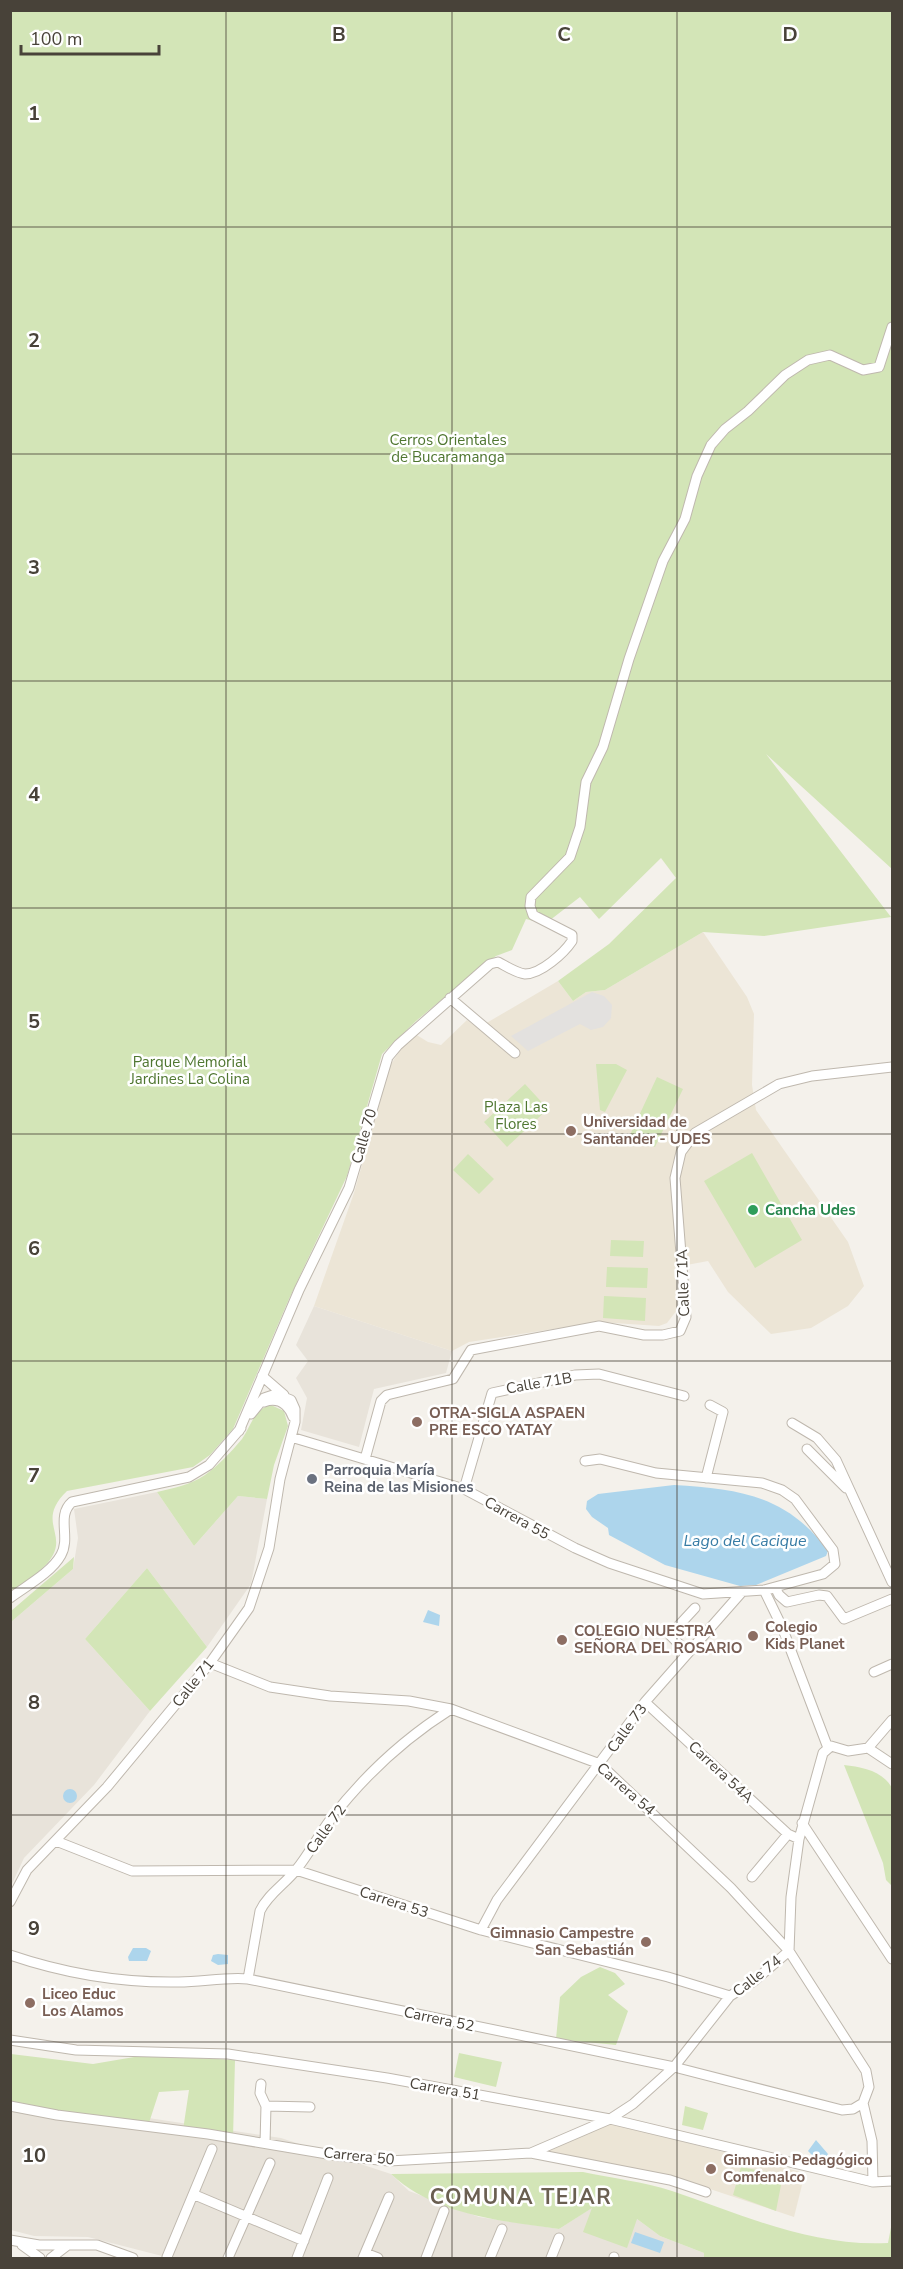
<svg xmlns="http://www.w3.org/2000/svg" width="903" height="2269" viewBox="0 0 903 2269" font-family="'Nunito Sans',sans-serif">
  <rect width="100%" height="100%" fill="#f4f1eb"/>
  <path fill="#e8e3da" d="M314,1306L452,1351L446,1373L374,1389L359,1447L301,1430L307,1398L296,1378L308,1361L296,1345Z
    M157,1492L194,1546L238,1496L267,1499L251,1584L207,1647L147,1568L85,1639L150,1711L94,1785L24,1858L11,1886V1622L73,1569L78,1538L74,1509Z
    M10,2097L281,2138L391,2174L409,2191L479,2217L559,2229L593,2207L637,2219L660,2236L704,2253V2258H163L194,2185L162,2256L88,2237L34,2236L11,2230Z"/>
  <path fill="#ece5d6" d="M703,932L747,997L754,1014L752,1085L756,1110L848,1242L864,1286L848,1306L811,1328L771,1334L728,1292L708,1261L676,1267L677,1310L667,1323L659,1326L599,1322L469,1342L452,1351L314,1306L354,1193L390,1066L400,1050L415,1034L428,1042L441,1045L467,1020L478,1028L558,981L573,1001L586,992L605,990Z
    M611,2123L805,2173L794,2217L680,2179L544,2151Z"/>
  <path fill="#d3e5b7" d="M11,11H892V869L766,754L891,917L764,936L703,932L605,990L586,992L573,1001L558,981L609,944L676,878L661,858L599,919L580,897L545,924L526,919L512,950L496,956L476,971L416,1021L382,1054L347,1176L289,1299L233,1429L210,1455L193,1467L67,1491C37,1520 65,1532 53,1555C45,1570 24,1582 11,1592Z
    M596,1064H616L627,1070L605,1112L600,1110Z
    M657,1077L683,1089L655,1147L630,1135Z
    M525,1084L548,1109L507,1147L484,1122Z
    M752,1153L802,1240L755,1268L704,1181Z
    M468,1154L494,1179L479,1194L453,1170Z
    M611,1240L644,1241L643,1257L610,1256Z
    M607,1267L648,1268L647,1288L606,1287Z
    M604,1296L646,1298L645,1321L603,1318Z
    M271,1405L284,1411L288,1426L274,1465L267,1499L238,1496L194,1546L157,1492C174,1488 190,1485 205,1475C218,1466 232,1451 242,1439C251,1426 254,1409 271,1405Z
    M74,1557L73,1569L11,1622V1611Z
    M147,1568L207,1647L150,1711L85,1639Z
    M844,1765C862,1767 883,1771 892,1788V1886L886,1880L883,1863Z
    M600,1967L615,1973L625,1984L608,1995L628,2011L616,2045L556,2039L560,1997L581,1977Z
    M459,2053L502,2062L496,2087L454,2077Z
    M11,2054L93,2064L146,2055L235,2060L233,2138L183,2130L189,2090L159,2092L147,2129L11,2110Z
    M685,2106L708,2113L703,2130L682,2125Z
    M741,2167L783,2175L776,2211L733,2195Z
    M583,2172C612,2178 644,2182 672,2191C743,2215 812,2247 888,2243L892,2222V2258H704V2253L660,2236L637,2219L627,2248L583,2232L592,2208L559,2229C502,2221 434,2215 391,2174Z"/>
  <path fill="#e3e1df" d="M592,992L604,996L612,1005L611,1018L603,1027L591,1030L580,1024L528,1051L511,1036Z"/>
  <path fill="#add5ec" d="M674,1485C739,1489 787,1495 828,1551L826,1556L756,1585L740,1586L665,1565L609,1535L608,1528L592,1517L586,1509L587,1501L598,1494Z
    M428,1610L440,1615L439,1626L423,1622Z
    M63 1796a7 7 0 1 1 14 0a7 7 0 1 1-14 0Z
    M133,1948H146L151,1951L147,1961H129L128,1957Z
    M218,1954L228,1955V1964L218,1965L211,1961L213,1955Z
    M816,2140L828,2154L821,2164L808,2151Z
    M635,2232L664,2242L660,2253L631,2243Z"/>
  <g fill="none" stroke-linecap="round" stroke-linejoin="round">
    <defs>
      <path id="minor" d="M450,998L515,1053
        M262,1376L284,1395
        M264,1402C278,1397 288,1404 293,1417
        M792,1423L817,1438L836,1460L892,1582
        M239,1431L299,1290L349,1188L388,1057L398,1045L490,964L498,962C506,966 516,973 525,974C541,974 564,953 572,941V935L533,915L530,906L531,897L570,857L580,827L586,782L603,747L629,659L663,561L685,519L697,476L711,445L725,429L748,411L785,375L808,360L830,355L863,370L879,367L892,327
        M291,1437L464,1489L575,1548L609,1563L703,1594L764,1590L823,1574L835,1564L833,1550L795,1499L782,1490L762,1483L656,1473L600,1459L585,1461
        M807,1449L846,1488
        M365,1459L381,1401L387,1395L453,1379L471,1350L599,1326L644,1335H663L680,1331L686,1317L675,1178L681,1152L695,1133L779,1084L812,1076L892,1067
        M706,1478L723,1412L710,1405
        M464,1489L492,1393L575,1375L599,1374L684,1396
        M775,1587L779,1595L787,1602L819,1595L827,1596L844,1619L892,1599
        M764,1590L782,1627L828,1748
        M10,1598C26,1586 51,1573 61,1555C71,1537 56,1516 72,1502L189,1477L209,1465L241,1428
        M688,1653L670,1635L695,1608
        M210,1663L270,1687L330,1696L409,1701L451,1709L600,1764L731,1888L789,1951L866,2071L869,2087L863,2103
        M874,1672L892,1664
        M645,1702L788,1834L799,1839
        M868,1748L892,1764
        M802,1823L892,1959
        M56,1841L132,1871L296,1870L481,1930L668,1977L730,1996
        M752,1877L788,1834
        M10,1902L27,1870L107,1787L210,1663L249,1608L269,1548L280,1479L295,1422V1409L291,1400L276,1394L264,1398L251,1414
        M481,1930L497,1900L645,1702L741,1593
        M10,1955C63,1973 123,1983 179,1982C202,1982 225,1977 248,1979L674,2067L842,2110L853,2109L863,2103
        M248,1979L260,1911C268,1894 285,1884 296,1870C309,1854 318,1836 330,1820C363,1777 405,1738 451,1709
        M10,2040L76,2050L228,2054L387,2078L610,2119L873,2182L892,2181
        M261,2084L260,2093L266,2106L265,2143
        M863,2103L872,2141L873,2182
        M10,2106L57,2115L208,2134L339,2156L389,2161L531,2153L670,2180L706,2192
        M266,2106L310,2107
        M531,2153L610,2119L633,2104L674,2067L730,1996L754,1981L789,1951L791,1897L799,1839L823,1753L831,1746L848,1751L868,1748L892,1720
        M195,2195L304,2241
        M10,2240L39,2245H97L133,2258
        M22,2245L40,2258
        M365,2253L378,2258
        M167,2257L212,2149
        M51,2258L68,2245
        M228,2258L270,2163
        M297,2258L328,2178
        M363,2258L389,2197
        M426,2258L444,2211
        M490,2258L502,2229
        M551,2258L559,2238
        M614,2258V2257"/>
    </defs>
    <use href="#minor" stroke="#bfb8ae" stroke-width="11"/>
    <use href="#minor" stroke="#fff" stroke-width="9"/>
  </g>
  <path fill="none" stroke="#484239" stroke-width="1.5" stroke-opacity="0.55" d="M226,10V2258M452,10V2258M677,10V2258M10,227H892M10,454H892M10,681H892M10,908H892M10,1134H892M10,1361H892M10,1588H892M10,1815H892M10,2042H892"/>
  <g fill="#8d6e63" stroke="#fff" stroke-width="2">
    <circle cx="571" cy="1131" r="6"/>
    <circle cx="417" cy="1422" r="6"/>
    <circle cx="753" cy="1636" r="6"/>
    <circle cx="562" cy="1640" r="6"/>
    <circle cx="646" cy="1942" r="6"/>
    <circle cx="30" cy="2003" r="6"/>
    <circle cx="711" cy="2169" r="6"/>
  </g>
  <circle fill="#2e9e5b" stroke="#fff" stroke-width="2" cx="753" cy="1210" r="6"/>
  <circle fill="#6b7280" stroke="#fff" stroke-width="2" cx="312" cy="1479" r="6"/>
  <g text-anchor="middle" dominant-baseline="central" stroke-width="5" stroke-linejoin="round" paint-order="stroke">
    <g font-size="15" fill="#4f7630" stroke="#fff">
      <text x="448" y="440">Cerros Orientales<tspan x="448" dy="17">de Bucaramanga</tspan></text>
      <text x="190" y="1062">Parque Memorial<tspan x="190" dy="17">Jardines La Colina</tspan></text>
      <text x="516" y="1107">Plaza Las<tspan x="516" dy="17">Flores</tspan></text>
    </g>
    <g font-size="15" font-weight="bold" fill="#785e54" stroke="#fff" text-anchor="start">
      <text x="583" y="1122">Universidad de<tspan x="583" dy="17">Santander - UDES</tspan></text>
      <text x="429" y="1413">OTRA-SIGLA ASPAEN<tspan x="429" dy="17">PRE ESCO YATAY</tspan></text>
      <text x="765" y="1627">Colegio<tspan x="765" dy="17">Kids Planet</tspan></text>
      <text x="574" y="1631">COLEGIO NUESTRA<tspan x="574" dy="17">SEÑORA DEL ROSARIO</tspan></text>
      <text x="634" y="1933" text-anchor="end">Gimnasio Campestre<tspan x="634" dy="17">San Sebastián</tspan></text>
      <text x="42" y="1994">Liceo Educ<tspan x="42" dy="17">Los Alamos</tspan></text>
      <text x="723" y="2160">Gimnasio Pedagógico<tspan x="723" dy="17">Comfenalco</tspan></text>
    </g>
    <g font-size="15" fill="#484239" stroke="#fff">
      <text transform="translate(364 1136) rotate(-74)">Calle 70</text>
      <text transform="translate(683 1283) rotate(-92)">Calle 71A</text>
      <text transform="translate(539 1383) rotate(-10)">Calle 71B</text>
      <text transform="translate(517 1518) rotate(29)">Carrera 55</text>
      <text transform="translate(193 1683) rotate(-51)">Calle 71</text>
      <text transform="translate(627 1728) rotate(-54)">Calle 73</text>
      <text transform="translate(721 1772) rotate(43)">Carrera 54A</text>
      <text transform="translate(626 1789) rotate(41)">Carrera 54</text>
      <text transform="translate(326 1829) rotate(-54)">Calle 72</text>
      <text transform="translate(394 1902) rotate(18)">Carrera 53</text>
      <text transform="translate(757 1976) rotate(-38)">Calle 74</text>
      <text transform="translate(439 2019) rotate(12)">Carrera 52</text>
      <text transform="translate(445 2089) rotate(10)">Carrera 51</text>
      <text transform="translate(359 2156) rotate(6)">Carrera 50</text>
    </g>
    <g font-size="15" font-weight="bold" fill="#27864d" stroke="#fff" text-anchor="start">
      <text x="765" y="1210">Cancha Udes</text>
    </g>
    <g font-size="15" font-weight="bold" fill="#5b616d" stroke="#fff" text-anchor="start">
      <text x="324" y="1470">Parroquia María<tspan x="324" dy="17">Reina de las Misiones</tspan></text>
    </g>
    <g font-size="16" font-style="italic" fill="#387ca5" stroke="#fff">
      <text x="745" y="1541">Lago del Cacique</text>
    </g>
    <g font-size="21" font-weight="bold" letter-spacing="1.5" fill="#6a5f51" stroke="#fff">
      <text x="521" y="2197">COMUNA TEJAR</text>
    </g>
  </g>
  <g font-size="20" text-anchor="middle" font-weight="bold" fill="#484239" stroke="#fff" stroke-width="5" stroke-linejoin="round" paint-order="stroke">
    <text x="339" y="41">B</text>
    <text x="564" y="41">C</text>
    <text x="790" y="41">D</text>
    <text x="34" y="120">1</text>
    <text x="34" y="347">2</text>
    <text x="34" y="574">3</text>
    <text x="34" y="801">4</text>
    <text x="34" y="1028">5</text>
    <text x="34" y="1255">6</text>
    <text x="34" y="1482">7</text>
    <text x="34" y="1709">8</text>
    <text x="34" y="1935">9</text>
    <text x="34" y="2162">10</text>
  </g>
  <rect width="903" height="2269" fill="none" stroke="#484239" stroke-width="24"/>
  <path d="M21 45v9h138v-9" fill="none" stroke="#484239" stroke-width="3"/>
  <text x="30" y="45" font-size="18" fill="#484239" stroke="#ffffff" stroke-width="4.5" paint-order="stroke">100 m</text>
</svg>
